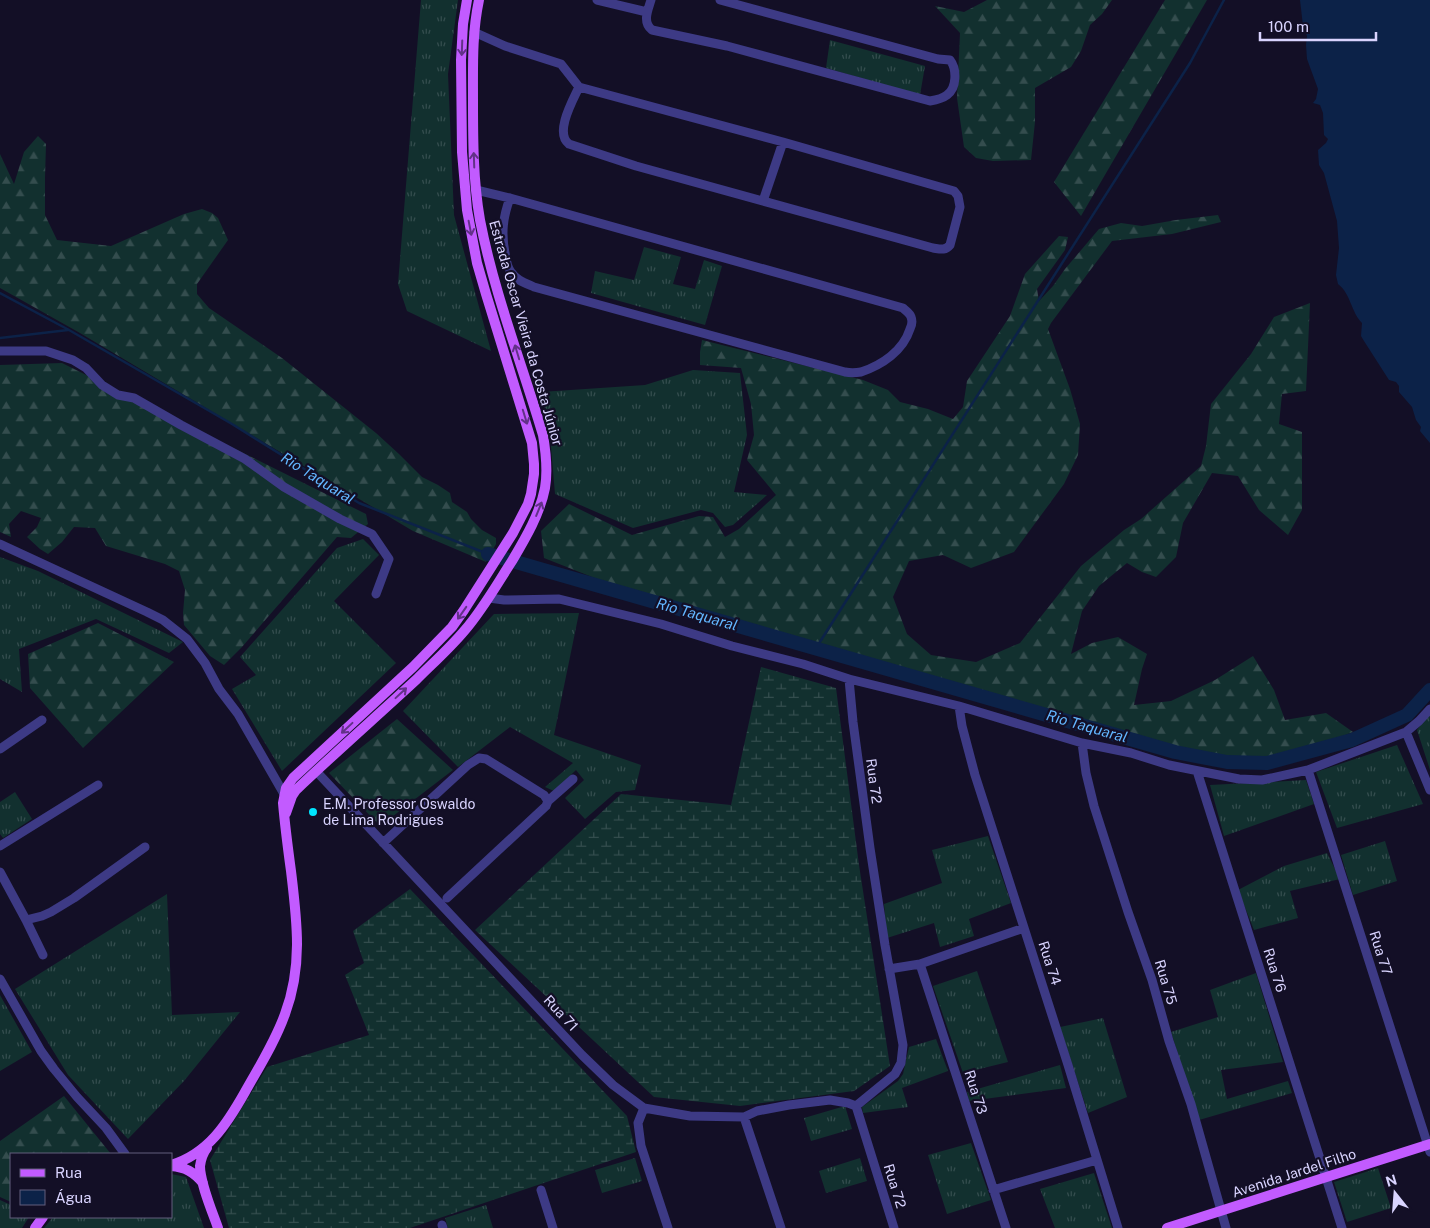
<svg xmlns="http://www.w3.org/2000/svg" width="1430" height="1228" viewBox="0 0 1430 1228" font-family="'Public Sans',sans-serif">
  <defs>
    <pattern id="grass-tufts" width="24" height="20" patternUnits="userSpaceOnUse" patternTransform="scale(1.25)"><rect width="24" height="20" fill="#12302f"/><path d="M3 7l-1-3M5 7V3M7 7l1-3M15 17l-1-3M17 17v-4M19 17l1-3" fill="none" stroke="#344d4e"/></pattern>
    <pattern id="forest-firs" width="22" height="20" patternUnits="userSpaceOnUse" patternTransform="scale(1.25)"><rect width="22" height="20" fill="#12302f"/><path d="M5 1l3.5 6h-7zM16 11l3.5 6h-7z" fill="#344d4e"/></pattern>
    <pattern id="wetland-marsh" width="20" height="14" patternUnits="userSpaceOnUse" patternTransform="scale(1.25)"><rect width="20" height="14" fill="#12302f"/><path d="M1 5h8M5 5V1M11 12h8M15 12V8" fill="none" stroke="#344d4e"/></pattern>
  </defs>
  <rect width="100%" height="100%" fill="#130f26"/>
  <path fill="url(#grass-tufts)" d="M421,0H458L448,74L454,215L491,351L407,311L398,284Z
    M830,40L925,66L920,95L826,68Z
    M644,247L681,257L673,284L695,289L704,260L722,266L705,325L591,293L595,271L634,280Z
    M693,370L740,373L747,435L734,492L767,495L733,525L725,527L713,513L701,510L633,528L555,494L550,435L541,392L645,385Z
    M363,539L379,555L334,601L396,663L282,771L232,689L256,675L240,657L337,548Z
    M0,557L38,571L183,642L169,653L96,619L19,649L22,692L0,679Z
    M579,613L554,735L641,765L635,790L616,792L585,819L565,798L584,780L576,770L554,791L545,787L573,763L510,727L458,767L403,711L494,614Z
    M1430,712V770L1417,730Z
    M1397,745L1423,804L1337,828L1316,772Z
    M1306,780L1314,804L1224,836L1210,785Z
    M15,792L32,819L3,838L0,834V802Z
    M988,836L1011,903L969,919L974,936L940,947L934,923L887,938L884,904L942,883L932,850Z
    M1385,841L1397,881L1353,895L1341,855Z
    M1327,853L1340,879L1290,891L1298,918L1254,930L1238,890L1284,866Z
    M167,894L172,1015L240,1012L184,1081L128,1139L68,1075L15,989Z
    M977,971L1008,1062L963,1073L933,986Z
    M1256,973L1283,1062L1221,1070L1227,1099L1288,1081L1292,1093L1199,1120L1171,1032L1218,1017L1210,990Z
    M0,995L32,1052L0,1071Z
    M1103,1018L1127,1097L1088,1113L1060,1027Z
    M936,1039L948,1071L902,1088L908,1107L863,1113L862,1107L898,1081L903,1074L909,1047Z
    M1060,1065L1066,1088L969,1101L967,1092Z
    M845,1106L852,1129L811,1141L804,1118Z
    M971,1143L991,1200L947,1214L928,1155Z
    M635,1158L642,1181L602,1193L595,1170Z
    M860,1158L867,1181L826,1193L819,1171Z
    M1378,1168L1391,1208L1347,1222L1334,1182Z
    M1094,1173L1112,1228H1055L1040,1189Z
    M171,1174L186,1177L204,1228H44L53,1217H171Z
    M0,1200L11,1205V1217H29L22,1228H0Z
    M486,1205L493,1228H448L445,1218Z"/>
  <path fill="url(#forest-firs)" d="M987,0H1112L1102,14L1090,25L1081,51L1071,67L1035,88V122L1031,160L993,161L976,158L964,147L957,98L960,33L935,6L964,12Z
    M1165,0H1207L1081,216L1054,182Z
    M38,136L46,144L45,178V215L57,240L111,246L184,214L202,209L212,213L218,218L228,240L197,284V294L209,308L282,358L376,433L399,454L422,477L438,485L450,493L452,502L467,512L471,519L482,530L496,538V544L486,562L413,531L80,333L0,288V154L14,184L24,152Z
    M1218,215L1221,222L1172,234L1112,241L1051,323L1048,329L1070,389L1080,424L1078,455L1064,484L1014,552L971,568L943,555L909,561L893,597L907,634L931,655L976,662L1020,643L1081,566L1124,530L1141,519L1201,466L1206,446L1211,404L1251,354L1274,317L1310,303L1306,391L1282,394L1279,424L1302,432V510L1288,535L1259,510L1238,476L1212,473L1183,523L1176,557L1156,577L1142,572L1127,563L1099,586L1082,611L1071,654L1092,643L1118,637L1147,654L1142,669L1134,705L1171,701L1215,680L1253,656L1274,690L1285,720L1326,713L1353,732L1322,744L1266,759L1226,760L856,662L793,644L710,613L625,590L544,558L541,531L569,504L632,535L699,516L713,517L725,537L739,529L776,495L747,460L754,435L751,404L741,368L700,365V352L702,340L863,380L888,390L900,402L928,409L953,419L963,407L967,381L1010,316L1025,274L1059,236L1068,237L1065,250L1037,289L1039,301L1053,286L1065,269L1099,229L1121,223L1142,226L1176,220Z
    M62,363L366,514L368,524L351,538L337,537L242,647L224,665L210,656L184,625L183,613L185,590L179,571L165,564L106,546L95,528L74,527L62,542L48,554L40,549L27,537L37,527L41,518L21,511L9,524L11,537L0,532V365Z
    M98,623L174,662L83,748L30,688L28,654Z
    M397,719L453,770L380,826L329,773Z
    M64,1096L111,1154H11V1202L0,1197V1141Z"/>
  <path fill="url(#wetland-marsh)" d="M761,667L836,688L859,865L890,1066L854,1091L740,1106L654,1097L475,930L621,794L731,805Z
    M410,889L627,1116L636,1152L410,1228H229L210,1160L267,1067L369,1035L345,975L364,963L353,931Z"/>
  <path fill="#0c2248" d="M1300,0H1430V443L1420,431L1421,427L1416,420L1412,407L1399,392V386L1396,382L1389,380L1364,341L1361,336L1362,323C1351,312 1351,294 1338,284L1336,275L1339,248L1337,221L1324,173L1319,165L1318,150L1326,143L1328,139L1324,135L1323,113L1320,105L1313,103L1316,99L1318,89L1307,59L1306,45L1307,36L1303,26Z"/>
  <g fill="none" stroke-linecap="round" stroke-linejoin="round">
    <path stroke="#0c2248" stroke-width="2.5" d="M0,293L69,330L232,424L359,503L488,554
      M0,338L68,330
      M816,648L1190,63L1224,0"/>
    <path stroke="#0c2248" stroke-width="14" d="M488,554L1175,752L1227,762L1267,763L1352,740L1407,715L1430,690"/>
    <path stroke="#3d3a85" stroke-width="9" d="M597,0L647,12
      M651,0C648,10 642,22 652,30L727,46L930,101C936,100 942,99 947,95C957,88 957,69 950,60L938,59L720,0
      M474,32L505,46L561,64L579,87L783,142L954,191L958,196L960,207L950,245C945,251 940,249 933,248L636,166L569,144C554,133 573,100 579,87
      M476,190L510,198L903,308C906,311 910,313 911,317C913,322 912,325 910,329C903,351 882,365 861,372C855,373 850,373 845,372L534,287C525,283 516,280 511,272C507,267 506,260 505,253C501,233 503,217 510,198
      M763,201L783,142
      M0,351H46L73,360L86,368L102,385L118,395L134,398L181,425L245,459L284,487L340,519L372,534L389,559L376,594
      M0,544L147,612L163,620L187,639L205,663L219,689L238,714L284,794
      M489,598L504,600L559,599L661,624L732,646L803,664L849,679L959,706L1082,743L1131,753L1169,765L1239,779L1262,780L1308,770L1406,732L1419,721L1430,709
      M849,679L853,722L870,848L885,945L903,1045L901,1063L895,1074L856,1106
      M959,706L962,726L975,775L1068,1065L1118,1228
      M1406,732L1430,790
      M1082,743L1086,773L1094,806L1128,912L1152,980L1169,1041L1191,1104L1226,1228
      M0,749L42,720
      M1308,770L1430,1152
      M316,771L582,1055L613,1085L644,1108L690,1116L744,1117L757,1111L789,1105L830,1100L848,1103L856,1106
      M1197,771L1342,1228
      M548,801L573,779
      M383,843L468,765L479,758L486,759L544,795L548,801L546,806L447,898
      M0,846L98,785
      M0,872L26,920L43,955
      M26,920L42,916L51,912L74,898L145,847
      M920,964L1006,1228
      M889,969L920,964L1024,928
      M0,979L41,1051L54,1069L77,1097L106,1128L125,1154
      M856,1106L894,1228
      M644,1108L638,1123L641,1146L668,1228
      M744,1117L781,1228
      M541,1190L553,1228
      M993,1190L1097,1160
      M442,1225L443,1228"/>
    <path stroke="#c25bff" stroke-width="10" d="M286,813L292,796L296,790C336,752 377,716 417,679C433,663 450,648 465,630C483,609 497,584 512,561C525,539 540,514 545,488C548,471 546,453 543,435C522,364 494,293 480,220C473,180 473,139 473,99C473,65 472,33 479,0
      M207,1148C203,1153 201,1159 200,1166C200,1183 212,1211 218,1228
      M171,1165C208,1154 227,1124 245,1092C259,1067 275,1042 285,1014C303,966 297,921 291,871C288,849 285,826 283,803L286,788L293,778L413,667L452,627L464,610L513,533L528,504L531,494L534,474V464L532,443L486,294L477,263L467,210L462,152L461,60L463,24L467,0
      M171,1166C185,1167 194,1172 203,1183
      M35,1228L43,1217
      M1167,1228L1430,1144"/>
  </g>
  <defs><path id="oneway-shaft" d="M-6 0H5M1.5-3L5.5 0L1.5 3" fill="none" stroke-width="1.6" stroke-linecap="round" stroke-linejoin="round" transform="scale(1.25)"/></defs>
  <g stroke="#623188">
    <use href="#oneway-shaft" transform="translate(462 48) rotate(92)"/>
    <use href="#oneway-shaft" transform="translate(474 160) rotate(-92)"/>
    <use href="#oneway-shaft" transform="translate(470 228) rotate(79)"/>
    <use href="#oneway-shaft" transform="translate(517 352) rotate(-107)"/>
    <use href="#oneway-shaft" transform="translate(525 417) rotate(73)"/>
    <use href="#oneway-shaft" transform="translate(539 509) rotate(-68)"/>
    <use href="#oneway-shaft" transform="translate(462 613) rotate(125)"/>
    <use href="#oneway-shaft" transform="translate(401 693) rotate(-43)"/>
    <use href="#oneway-shaft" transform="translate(347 728) rotate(137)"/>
  </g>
  <circle fill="#00e5ff" stroke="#130f26" stroke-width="2" cx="313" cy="812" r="5"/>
  <g text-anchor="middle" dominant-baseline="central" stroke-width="4.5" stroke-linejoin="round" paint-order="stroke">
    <g font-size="14" fill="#d9d4ff" stroke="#130f26">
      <text transform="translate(526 333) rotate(74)">Estrada Oscar Vieira da Costa Júnior</text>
      <text transform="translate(874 781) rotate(82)">Rua 72</text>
      <text transform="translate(1381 953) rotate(72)">Rua 77</text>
      <text transform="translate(1050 963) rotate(72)">Rua 74</text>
      <text transform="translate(1275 970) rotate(72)">Rua 76</text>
      <text transform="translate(1166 982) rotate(73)">Rua 75</text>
      <text transform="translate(561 1013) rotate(47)">Rua 71</text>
      <text transform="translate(976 1092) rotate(72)">Rua 73</text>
      <text transform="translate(1294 1173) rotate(-18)">Avenida Jardel Filho</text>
      <text transform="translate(895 1186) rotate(73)">Rua 72</text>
    </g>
    <g font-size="14" fill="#d9d4ff" stroke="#130f26" text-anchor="start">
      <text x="323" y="804">E.M. Professor Oswaldo<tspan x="323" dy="16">de Lima Rodrigues</tspan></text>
    </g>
    <g font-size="15" font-style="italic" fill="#62b6ff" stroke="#130f26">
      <text transform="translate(318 478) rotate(32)">Rio Taquaral</text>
      <text transform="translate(697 614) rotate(16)">Rio Taquaral</text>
      <text transform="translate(1087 726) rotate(16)">Rio Taquaral</text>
    </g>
  </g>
  <rect x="10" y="1153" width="162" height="65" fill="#130f26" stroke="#625e7d"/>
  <rect x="20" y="1169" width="25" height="8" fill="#c25bff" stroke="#625e7d"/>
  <text x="55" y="1178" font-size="15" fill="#d9d4ff">Rua</text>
  <rect x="20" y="1190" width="25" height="15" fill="#0c2248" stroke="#625e7d"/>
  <text x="55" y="1203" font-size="15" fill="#d9d4ff">Água</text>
  <g transform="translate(1395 1193) rotate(343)" stroke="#130f26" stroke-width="4" paint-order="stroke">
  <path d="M0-4L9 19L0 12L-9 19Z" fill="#d9d4ff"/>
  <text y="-8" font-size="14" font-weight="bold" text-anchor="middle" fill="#d9d4ff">N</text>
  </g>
  <path d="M1260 32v8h116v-8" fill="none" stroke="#d9d4ff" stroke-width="2.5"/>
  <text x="1268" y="32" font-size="15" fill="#d9d4ff" stroke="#130f26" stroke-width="4" paint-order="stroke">100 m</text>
</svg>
